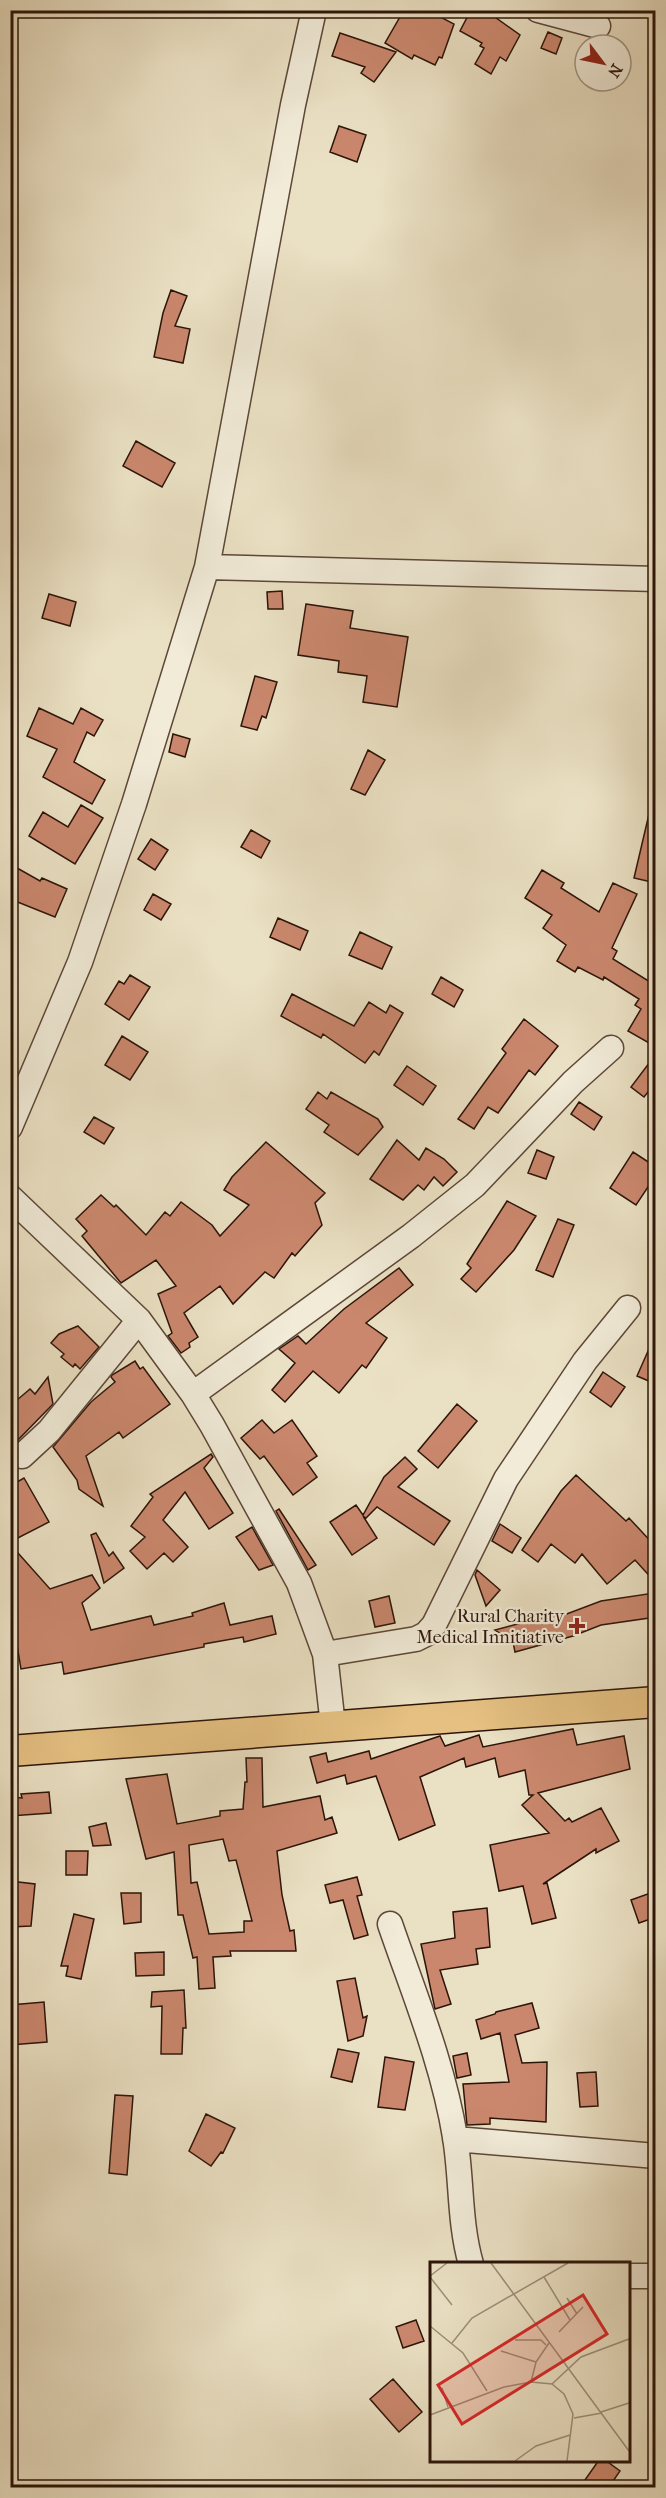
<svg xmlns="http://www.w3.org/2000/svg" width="666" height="2498" viewBox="0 0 666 2498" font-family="'IM FELL French Canon',serif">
  <rect width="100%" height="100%" fill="#eae0c3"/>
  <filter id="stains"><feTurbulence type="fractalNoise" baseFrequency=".00333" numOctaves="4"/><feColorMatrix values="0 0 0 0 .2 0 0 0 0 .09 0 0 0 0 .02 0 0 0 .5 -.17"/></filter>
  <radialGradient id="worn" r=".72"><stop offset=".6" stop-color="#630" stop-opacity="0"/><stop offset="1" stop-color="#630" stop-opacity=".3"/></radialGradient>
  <path fill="#ca876d" stroke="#2c1409" stroke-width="1.5" fill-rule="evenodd" d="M404,10H427L454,24L442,58L439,57L435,65L414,55L412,59L385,43Z
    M471,10H485L520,35L506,61L500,57L491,74L475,64L484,48L480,46L482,43L460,31Z
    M548,32L562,38L556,54L541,48Z
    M340,33L396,52L374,82L361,73L365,67L332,56Z
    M339,126L366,135L357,162L330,152Z
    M171,290L187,296L175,326L190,329L183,363L154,357L163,313Z
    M136,441L175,463L162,487L123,466Z
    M282,591L283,609H268L267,592Z
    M49,594L76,602L70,626L42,618Z
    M306,604L353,611L350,628L408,637L397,707L363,702L367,676L338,672L339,661L298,655Z
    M255,676L277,682L266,718L262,716L257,730L241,726Z
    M39,708L73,724L81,708L103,720L94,736L87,732L74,762L105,780L92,804L43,777L57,749L27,736Z
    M173,734L190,739L185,757L169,752Z
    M368,750L385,760L365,795L351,789Z
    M81,805L103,818L75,864L29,836L43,812L68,827Z
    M649,814H656V883L634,878Z
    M251,830L270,841L261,858L241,847Z
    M151,839L168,850L155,870L138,859Z
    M10,864L40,881L42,878L67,889L55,917L10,899Z
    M542,870L564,883L561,888L599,912L613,883L637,894L612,948L617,951L613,959L650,982L656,973V1047L628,1031L641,1009L635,1005L639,999L604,977L603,980L578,967L575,972L557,961L566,945L543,928L552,915L525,898Z
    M153,894L171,904L161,920L144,910Z
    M278,918L308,931L300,950L270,937Z
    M360,932L392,947L382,969L349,955Z
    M130,975L150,987L129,1020L105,1004L119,981L124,984Z
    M441,977L463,990L454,1007L432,994Z
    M292,994L354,1026L369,1002L386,1013L390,1005L403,1013L379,1055L374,1051L365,1063L323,1034L321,1038L281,1016Z
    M524,1019L558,1046L535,1075L529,1070L498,1113L488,1107L474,1129L458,1119L506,1053L502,1049Z
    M122,1036L148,1052L130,1080L105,1065Z
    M656,1054V1082L644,1097L631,1087Z
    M407,1066L436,1086L423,1105L394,1085Z
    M318,1092L327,1099L331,1092L378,1119L383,1127L358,1155L324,1132L329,1125L306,1109Z
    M579,1102L602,1117L594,1130L571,1114Z
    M94,1117L114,1128L104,1144L84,1132Z
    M397,1140L419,1160L426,1148L444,1159L457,1172L443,1186L434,1177L424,1190L418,1185L403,1200L370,1179Z
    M266,1142L325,1193L315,1203L322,1225L295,1256L292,1253L274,1278L265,1272L233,1304L220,1286L184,1313L198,1337L189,1343L190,1347L181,1353L168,1336L172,1333L158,1294L176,1286L156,1260L121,1283L82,1236L87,1231L76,1219L101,1195L114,1207L116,1205L146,1235L165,1212L170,1216L181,1202L212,1225L220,1236L249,1205L224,1190L232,1177Z
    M537,1150L554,1157L546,1179L528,1173Z
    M633,1152L656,1167V1175L636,1205L610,1188Z
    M507,1201L536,1216L514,1250L476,1292L461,1279L471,1268L467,1264Z
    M558,1219L574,1225L553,1277L536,1270Z
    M399,1268L413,1285L366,1323L387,1338L366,1368L362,1365L339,1393L313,1371L285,1402L272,1390L295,1363L279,1349L298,1336L306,1344L344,1309Z
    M78,1326L99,1347L80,1369L75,1364L73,1367L61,1357L64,1354L51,1343L59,1334Z
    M656,1333V1384L637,1376Z
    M135,1361L140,1369L143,1367L170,1404L123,1438L119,1432L86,1456L103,1506L79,1489L77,1480L53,1447L91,1402L115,1382L111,1377L112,1375Z
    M603,1372L625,1387L611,1407L590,1392Z
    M48,1377L53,1404L14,1444L10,1439V1406L30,1389L35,1394Z
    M457,1404L477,1421L438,1468L418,1451Z
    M262,1420L274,1433L292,1420L317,1456L307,1463L317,1477L293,1495L264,1456L260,1459L241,1438Z
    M211,1454L213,1457L204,1468L233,1513L209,1529L185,1492L163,1520L188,1547L173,1562L164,1553L147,1569L130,1551L145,1537L131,1526L153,1497L150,1494Z
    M405,1457L417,1469L398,1487L450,1521L434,1545L377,1507L366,1518L363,1516L377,1538L352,1555L330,1522L356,1505L363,1515L384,1477Z
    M576,1475L626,1521L629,1518L656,1547V1583L635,1560L607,1584L582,1554L575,1563L551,1544L538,1562L522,1550L561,1491Z
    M24,1478L49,1522L10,1542V1486Z
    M279,1509L316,1565L308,1570L276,1511Z
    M500,1524L521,1538L512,1553L492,1541Z
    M252,1527L273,1565L259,1570L236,1537Z
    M96,1533L109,1556L113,1552L124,1568L104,1583L91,1535Z
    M10,1544L50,1589L92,1575L100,1588L82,1603L91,1630L151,1616L154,1625L193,1616L192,1613L224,1603L230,1625L272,1616L276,1634L244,1642L243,1637L204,1644V1647L64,1674L62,1662L21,1669L17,1645L10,1646Z
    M477,1570L500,1590L486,1606L475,1575Z
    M654,1593L656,1617L601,1625L573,1636L515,1652L513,1642L495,1630L563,1612L564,1615L601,1601Z
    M389,1596L395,1623L375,1627L369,1601Z
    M573,1729L577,1745L624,1736L630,1769L538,1793L565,1821L569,1818L572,1822L601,1808L619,1841L596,1853V1849L543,1884L547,1883L556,1918L532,1924L523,1886L499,1891L490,1845L549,1833L522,1805L533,1795H529L525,1770L499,1777L495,1758L466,1767L464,1758L420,1777L435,1825L399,1840L376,1776L347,1784L345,1775L317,1783L310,1757L326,1753L328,1762L369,1751L371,1759L440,1736L445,1746L479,1735L483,1747Z
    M246,1758H262L263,1807L320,1796L325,1820L332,1817L337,1833L277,1851L282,1895L290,1931L294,1930L296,1951H230L231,1956L213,1957L215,1988L199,1989L197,1957L193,1958L183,1915H178L174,1852L146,1859L126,1779L167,1774L177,1824L220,1816V1811L243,1809L245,1782H247ZM223,1839L229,1861L236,1860L252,1921H244V1932L209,1934L197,1882L191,1883L189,1845Z
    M49,1792L51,1813L10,1816V1797L22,1798L21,1794Z
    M106,1823L111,1845L93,1846L89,1827Z
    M66,1851H88L87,1875H66Z
    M357,1877L362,1895L357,1896L368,1935L354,1939L343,1900L330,1903L325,1885Z
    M10,1881L35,1884L31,1926L10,1927Z
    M656,1891V1917L639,1923L631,1900Z
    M121,1893H141V1922L124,1924Z
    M487,1908L490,1947L476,1949L478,1964L440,1970L451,2004L435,2009L421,1944L455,1938L453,1912Z
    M74,1914L94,1919L81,1979L66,1976L68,1966H61Z
    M164,1952V1975L136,1976L135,1953Z
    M355,1978L363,2018L367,2016L363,2036L348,2041L337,1981Z
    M184,1990L186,2028H183L182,2054H161L162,2006L151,2007L152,1992Z
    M44,2002L47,2042L10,2045V2005Z
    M532,2003L539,2028L515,2035L522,2063L547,2062L546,2122L490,2118V2124L467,2125L463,2084L509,2082L500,2033L481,2039L476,2020L495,2014L496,2012Z
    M338,2049L359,2053L352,2082L331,2077Z
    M467,2053L471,2075L457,2078L453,2056Z
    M385,2057L414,2062L405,2110L378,2107Z
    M596,2072L598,2106L580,2107L577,2073Z
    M115,2095L133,2096L127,2175L109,2173Z
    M206,2114L235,2128L223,2153L221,2152L211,2166L189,2151Z
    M416,2320L424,2341L403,2348L396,2327Z
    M393,2379L422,2412L399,2432L370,2399Z
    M599,2460H605L620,2471L609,2487H580Z"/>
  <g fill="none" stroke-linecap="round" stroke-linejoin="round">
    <defs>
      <path id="minor" d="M538,10L598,26
        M207,567L656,579
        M10,1127L80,962L134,804L207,567L293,105L314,10
        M10,1197L139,1320L193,1394L212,1425L299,1583L325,1654L333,1726
        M193,1394L411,1236L475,1185L573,1082L611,1048
        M22,1456L49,1431L139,1320
        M325,1654L416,1639L426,1634L434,1625L506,1479L585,1361L628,1308
        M390,1924C414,1994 443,2063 455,2137C462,2180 459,2222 471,2264
        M455,2139L656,2156
        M628,2276H656"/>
      <path id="major" d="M10,1751L656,1702"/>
    </defs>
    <use href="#minor" stroke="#5c4738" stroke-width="27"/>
    <use href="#major" stroke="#2c1409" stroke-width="33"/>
    <use href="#minor" stroke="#f1ebd8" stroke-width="24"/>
    <use href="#major" stroke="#e5c082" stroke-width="30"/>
  </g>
  <path fill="#8f2418" stroke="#f1ebd8" stroke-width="2" d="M574 1617h6v6h6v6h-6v6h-6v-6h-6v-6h6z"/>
  <g text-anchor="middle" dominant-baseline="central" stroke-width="4.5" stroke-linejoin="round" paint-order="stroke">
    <g font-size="18" fill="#2c1409" stroke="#f1ebd8" text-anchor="end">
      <text x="564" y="1616">Rural Charity<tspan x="564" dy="21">Medical Innitiative</tspan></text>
    </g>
  </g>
  <g transform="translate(430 2262)">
    <rect width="200" height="200" fill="#eae0c3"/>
    <path fill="none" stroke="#9e8e79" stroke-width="1.5" d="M61,1L199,189M0,14L17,1M0,15L22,43M114,15L140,58M137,36L147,52M0,64L33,91L57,129M129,70L153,45M85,78H111L116,83M22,81L42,56L138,1M71,89L106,100M101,120L106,100L119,81M122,122L134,132L143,152L137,199M12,126L18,145M171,150L199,141M0,153L74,125L101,120L122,122L151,95L199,77M144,156L172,151M85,199L106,184L140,173"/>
    <path fill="#d62828" fill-opacity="0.15" stroke="#d62828" stroke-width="3" d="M153,33L177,72L32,162L8,123Z"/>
    <rect width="200" height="200" fill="none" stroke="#2c1409" stroke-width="3"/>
  </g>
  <rect width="666" height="2498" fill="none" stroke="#eae0c3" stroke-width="36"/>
  <rect x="12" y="12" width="642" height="2474" fill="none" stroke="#2c1409" stroke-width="3"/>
  <rect x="18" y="18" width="630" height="2462" fill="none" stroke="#2c1409" stroke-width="1.5"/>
  <g transform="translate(603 63) rotate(122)"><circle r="28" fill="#f1ebd8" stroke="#a29585" stroke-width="1.5"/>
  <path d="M0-4.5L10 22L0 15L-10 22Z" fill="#8f2418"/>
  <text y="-9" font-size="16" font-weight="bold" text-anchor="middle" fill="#2c1409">N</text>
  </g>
  <rect width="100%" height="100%" filter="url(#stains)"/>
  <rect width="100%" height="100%" fill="url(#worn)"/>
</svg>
